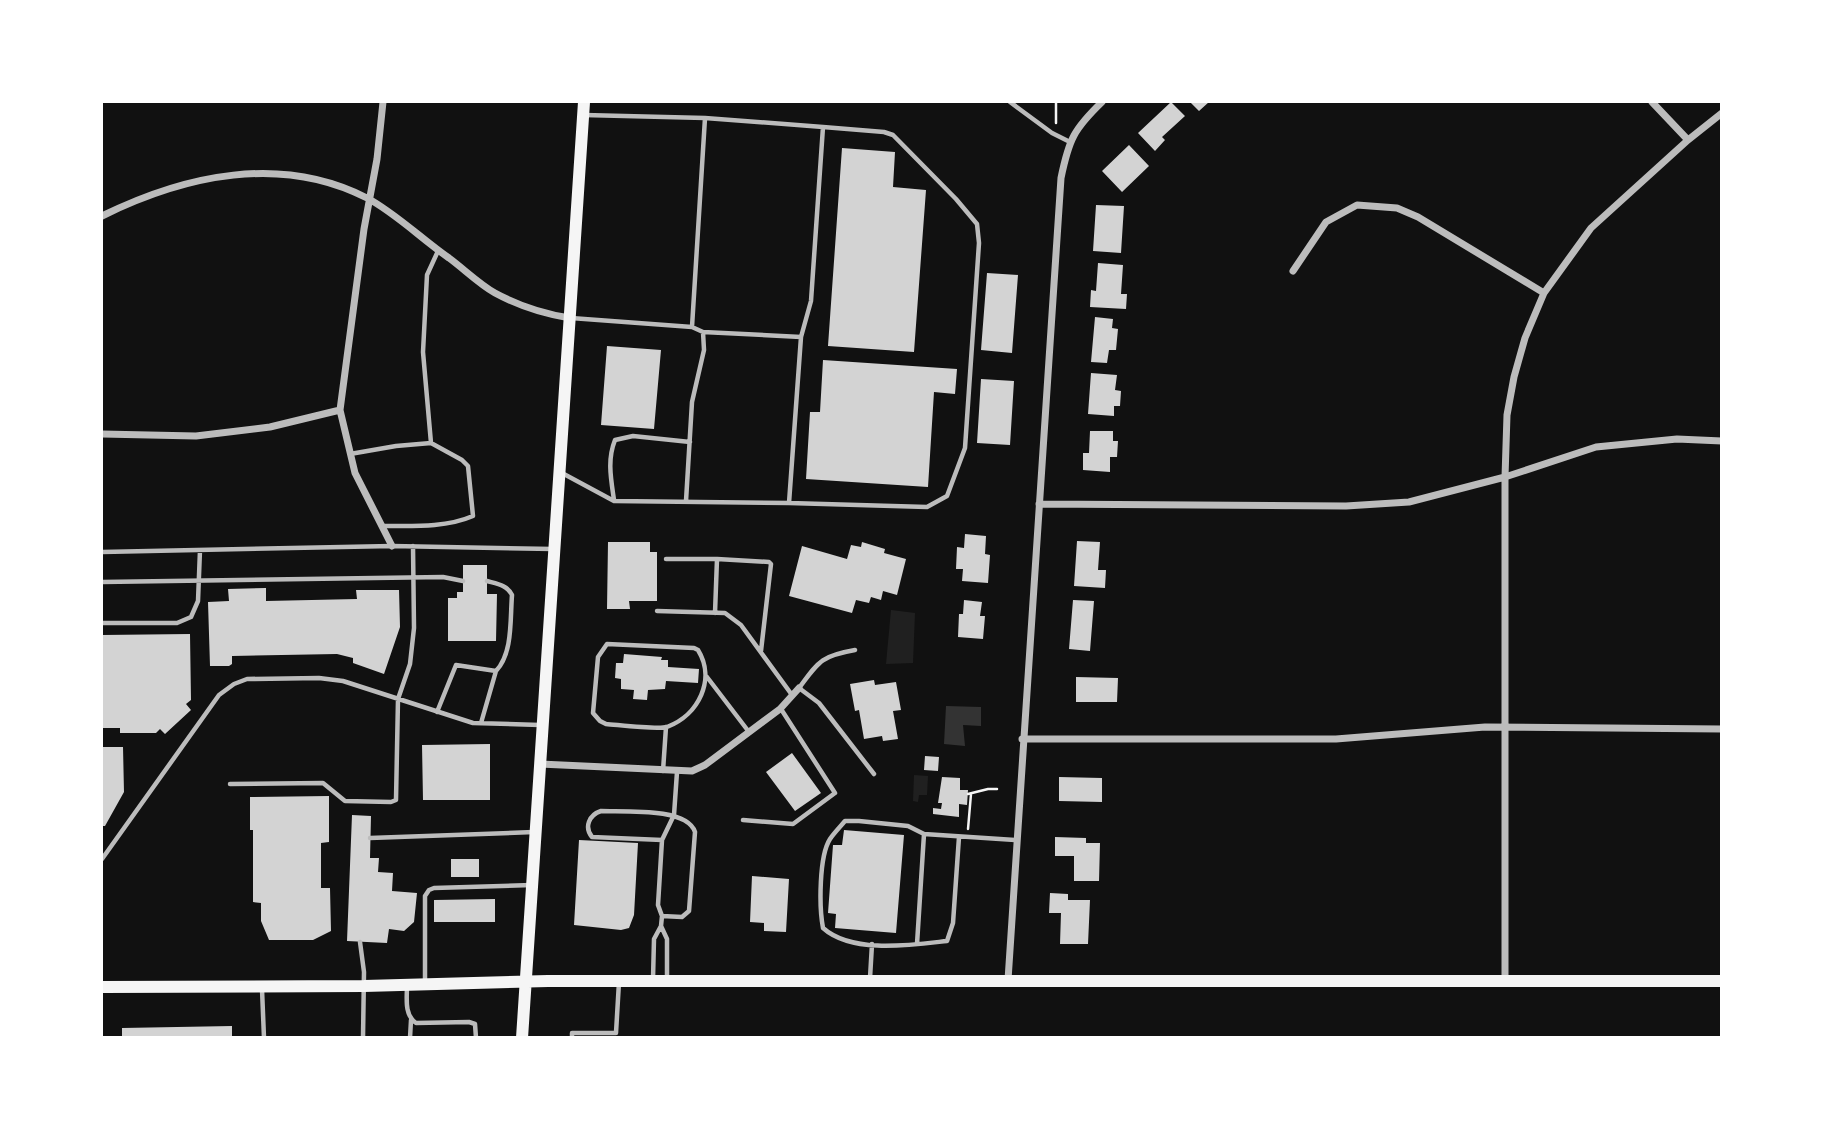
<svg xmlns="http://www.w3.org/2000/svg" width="1823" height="1139" viewBox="0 0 1823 1139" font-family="Quicksand,sans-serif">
  <rect width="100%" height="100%" fill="#111"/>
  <path fill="#202020" d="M891,610L915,613L913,663L886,664Z
    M914,775L928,776L927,795H919L918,802L913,801Z"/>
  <path fill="#333" d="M946,706L981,707V726L963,725L965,746L944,744Z"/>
  <path fill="#d3d3d3" d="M1171,102L1185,116L1162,137L1165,140L1155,151L1138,133Z
    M1190,102H1209L1199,111Z
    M1129,145L1149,166L1122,192L1102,171Z
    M842,148L895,152L893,187L926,190L914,352L828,346Z
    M1096,205L1124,206L1121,253L1093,251Z
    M1098,263L1123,265L1121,294H1127L1126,309L1090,307L1091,290L1096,291Z
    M987,273L1018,275L1012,353L981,350Z
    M1095,317L1113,319L1112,328L1118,329L1116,350H1109L1107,363L1091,362Z
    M607,346L661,350L654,429L601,425Z
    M823,360L957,369L955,394L934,392L928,487L806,479L810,412H820Z
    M1091,373L1117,375L1115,390L1121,391L1120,406H1114V416L1088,414Z
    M981,379L1014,381L1010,445L977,443Z
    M1090,431H1113V441H1118L1117,457H1110V472L1083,470V453H1089Z
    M965,534L986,536L985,554L990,555L988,583L962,581L963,569H956L957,547L964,548Z
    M1077,541L1100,542L1098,570H1106L1105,588L1074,586Z
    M608,542H650V552H657V601H629L630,609H607Z
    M862,542L885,549L884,553L906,559L897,595L883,591L881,600L871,597L869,603L856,600L852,613L789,596L802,546L847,559L851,545L861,547Z
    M463,565H487V594H497L496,641H448V598H457V592H463Z
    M266,588V601L357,599L356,590H399L400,627L384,674L353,663V658L337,654L232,656V664L229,666H210L208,602L229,601L228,589Z
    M964,600L982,602L980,616H985L983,639L958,637L959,614H963Z
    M1073,600L1094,601L1090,651L1069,649Z
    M190,634L191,700L186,704L191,710L165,734L160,729L156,733H120V728H102V635Z
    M624,654L662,657L661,660H668V667L699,669L698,683L666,681L665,689L648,690L647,700L633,699L634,690L621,689V679L615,678L616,663H623Z
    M1076,677L1118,678L1117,702H1076Z
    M874,680L875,685L896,682L901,710L893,711L898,739L883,741L882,736L864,739L859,710L855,711L850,684Z
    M490,744V800H423L422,745Z
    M102,747H123L124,792L105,826H102Z
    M792,753L821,793L795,811L766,772Z
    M925,756L939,757L938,771L924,770Z
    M942,777L960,778V790H968L967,805L959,804V817L933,814V808L941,809L942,803H938Z
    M1059,777L1102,778V802L1059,801Z
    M329,796V842L321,843V888H330L331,931L313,940H269L261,921V903L253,902V830H250V797Z
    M352,815L371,816L370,858H379L378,872L393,873L392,891L417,893L414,922L404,931L389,929L387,943L347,941Z
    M844,830L904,835L896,933L835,928L836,914L828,913L833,845H842Z
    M1055,837L1086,838V843H1100L1099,881H1074V856H1055Z
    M579,840L638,843L634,915L629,928L621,930L574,925Z
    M451,859H479V877H451Z
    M752,876L789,879L786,932L764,931V923L750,922Z
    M1050,893L1068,894V900H1090L1088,944H1060L1061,913H1049Z
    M495,899V922H434V900Z
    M232,1026V1038H122V1028Z"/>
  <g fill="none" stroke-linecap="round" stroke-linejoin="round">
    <path stroke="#f5f5f5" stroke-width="2.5" d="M1056,123V102
      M968,794L988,789H997
      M968,829L971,794"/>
    <path stroke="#bcbcbc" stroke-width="4.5" d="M1010,102L1052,133L1070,142
      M584,115L705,118L692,327
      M705,118L823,127L811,301L801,337
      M350,454L396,446L431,443
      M562,473L614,501L789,503L801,337L703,332L692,327L571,318
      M614,500C611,479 607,460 615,440L633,436L690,442
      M686,501L692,402L704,350L703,332
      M789,503L927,507L947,496L965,448L979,243L977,224L956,199L893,135L884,132L823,127
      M383,526C413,526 445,528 473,516L468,466L462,460L431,443L423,352L427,275L438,251
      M102,552L392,546L553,549
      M666,559H717L715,613
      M717,559L769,562L771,564L761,651
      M487,581C498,584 507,585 512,595C510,620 513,653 496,671
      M102,582L443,577L463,581
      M657,611L725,613L741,625L792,695
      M102,623H177L191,617L198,601L200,550
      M607,644L694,648L698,650C716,679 699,715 667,727C658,730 619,725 606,724L600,721L593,713L598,657Z
      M855,650C821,656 819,661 799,688L819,703L874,774
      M707,677L749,732
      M437,712L456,665L496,671L481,723
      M663,771L666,727
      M230,784L323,783L345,801L391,802L396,800L398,699L410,664L414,628L413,546
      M743,820L793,824L835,793L781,709
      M959,837L953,923L947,941C911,945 852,954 823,928C819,907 819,856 830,839C834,833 840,827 845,821H859L908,826L924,834L1015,840
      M370,838L534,832
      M102,859L219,695L234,684L247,679L319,678L343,681L473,723L540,725
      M662,916L682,917L689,911L695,832C687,807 623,812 601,811C589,815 584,827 592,837L662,840
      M661,926L667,939V980
      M360,942L364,972L363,1038
      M917,944L924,834
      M870,978L872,944
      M653,979L654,939L661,926L662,916L658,905L662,840L674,815L677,772
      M425,983V896L429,890L434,888L532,885
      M407,985C407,998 404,1015 416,1023L469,1022L475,1024L476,1038
      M262,989L264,1038
      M410,1038L411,1020
      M572,1038V1033H616L619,982"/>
    <path stroke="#bcbcbc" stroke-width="7" d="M383,102L377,159L364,229L340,410L355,473L392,546
      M1652,102L1688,140
      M102,216C185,175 281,154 367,198C394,212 423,240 449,258C464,269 479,284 495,293C519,306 544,314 570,318
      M1293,271L1326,222L1357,205L1397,208L1418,217L1544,293
      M102,434L196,436L270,427L340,410
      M1039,504L1346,506L1409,502L1505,477L1596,447L1677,439L1722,441
      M1022,739H1336L1485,727L1722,729
      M540,764L692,771L705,765L780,709L799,688
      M1008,980L1061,178C1069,139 1074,129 1102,102
      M1505,981V477L1507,415L1514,377L1525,338L1544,293L1591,228L1688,140L1722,113"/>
    <path stroke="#f5f5f5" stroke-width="12" d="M102,987L364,986L548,981H1722
      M522,1038L584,102"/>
  </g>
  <rect width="1823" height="1139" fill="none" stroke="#ffffff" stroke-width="206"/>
</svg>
